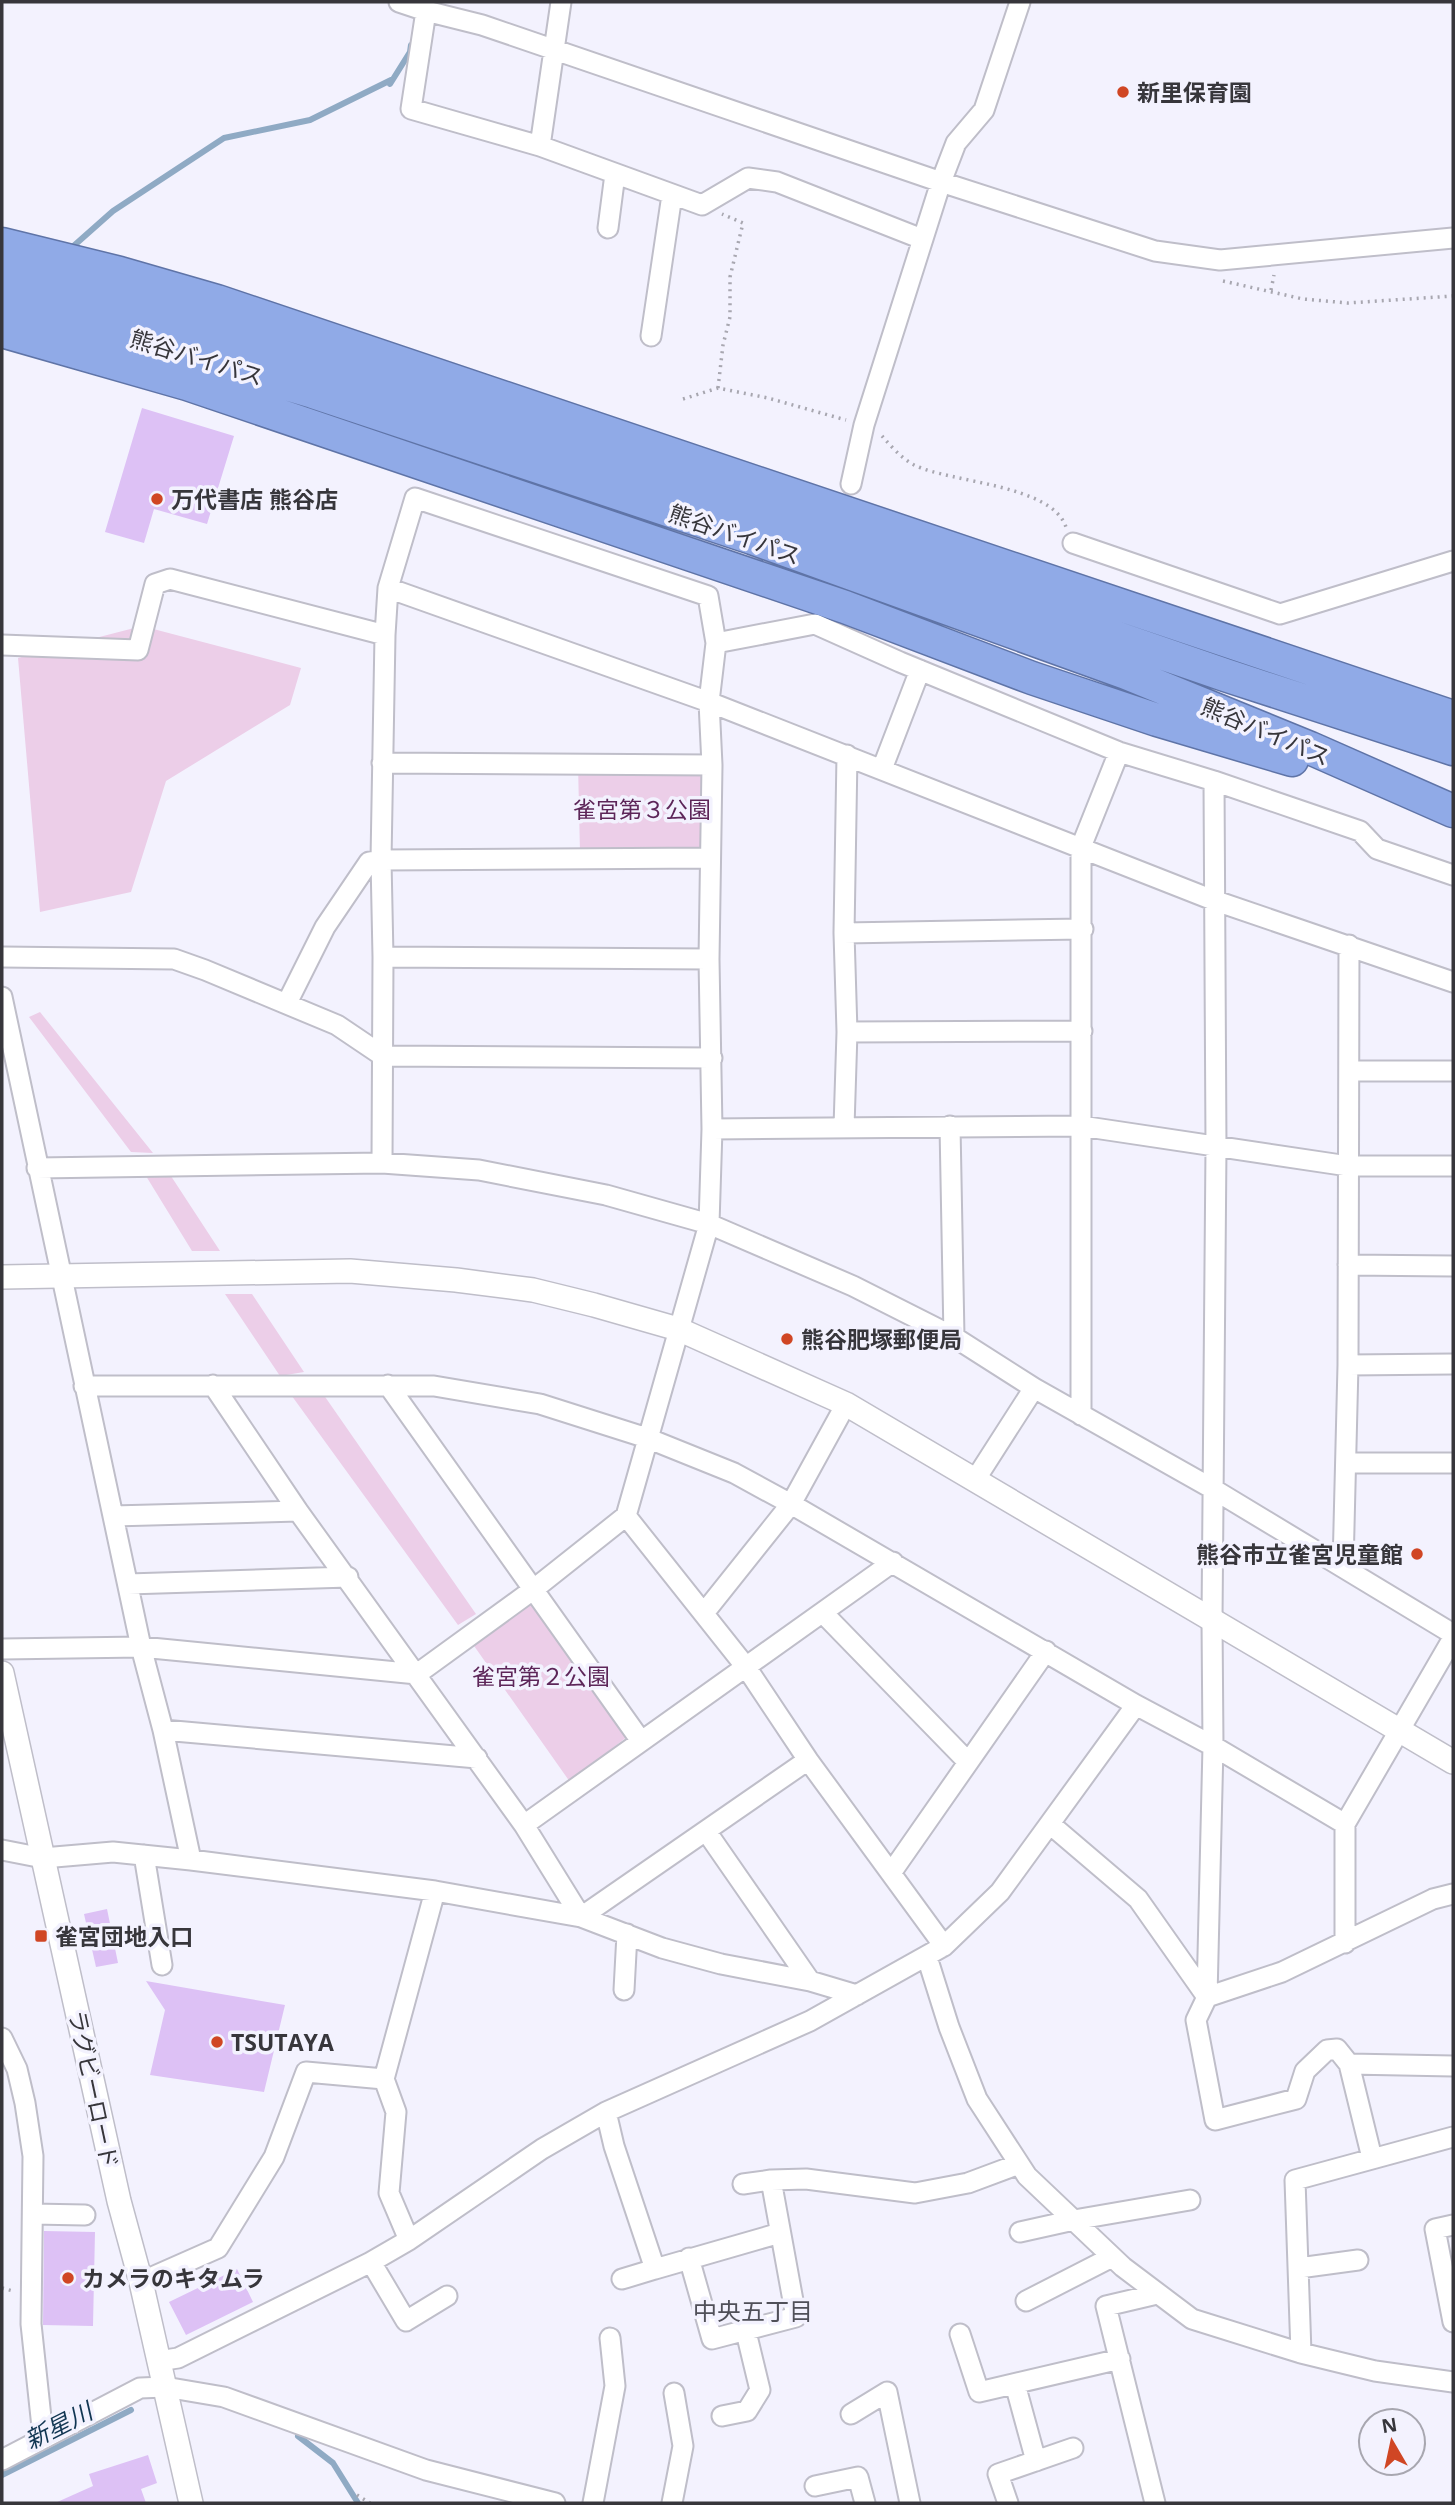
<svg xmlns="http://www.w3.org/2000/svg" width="1455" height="2505" viewBox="0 0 1455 2505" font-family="'Open Sans','Noto Sans JP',sans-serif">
  <rect width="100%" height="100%" fill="#f3f2fe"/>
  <path fill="#eccee8" d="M142,626L301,668L290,705L166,781L131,892L40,912L18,658Z
    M578,764L706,765L703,852L580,853Z
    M40,1012L153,1153L131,1152L29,1017Z
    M169,1173L220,1251H192L146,1176Z
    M225,1294H252L304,1372L280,1376Z
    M321,1391L476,1614L458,1625L289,1392Z
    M534,1600L628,1736L570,1782L472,1643Z"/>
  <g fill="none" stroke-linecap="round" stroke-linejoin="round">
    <path stroke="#8faac4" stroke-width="6" d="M69,250L113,211L224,138L310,120L391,80L390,84L410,52L411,45
      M298,2436L333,2463L358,2503
      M2,2475L131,2410"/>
  </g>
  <path fill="#ddc1f5" d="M142,408L234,436L207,524L154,509L144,543L105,532Z
    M107,1909L118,1963L96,1967L84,1914Z
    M146,1981L285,2005L264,2092L150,2075L165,2010Z
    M44,2231L95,2232L93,2326L43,2325Z
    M237,2269L253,2302L186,2335L169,2302Z
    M148,2455L157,2483L141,2489L146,2503H55L93,2486L89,2474Z"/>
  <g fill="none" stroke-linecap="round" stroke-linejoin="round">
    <defs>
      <path id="minor" d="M399,2L426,11L482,25L941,182L1155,251L1220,260L1453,238
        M426,11L411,109L540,146L702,205L748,178L777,182L922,239
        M540,146L561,2
        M608,228L615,174
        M651,336L672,195
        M851,484L864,425L941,182L956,143L984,110L1020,2
        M1073,543L1280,614L1453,561
        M388,588L709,702L1213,900L1453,982
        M716,643L815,624L900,662L1119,752L1214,781L1360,831L1377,849L1453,875
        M2,645L138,650L155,584L170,579L385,635
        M382,763L712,765
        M882,769L920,670
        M1214,781L1216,1147L1212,1620L1213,1746L1207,1997L1196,2020L1215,2120L1296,2099L1305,2071L1327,2050L1337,2049L1349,2064L1453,2066
        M844,933L1083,929
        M2,957L174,959L205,970L337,1025L383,1056L712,1058
        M383,957L709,959
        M2,997L141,1647L163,1730L191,1860
        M287,1003L325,927L369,862L381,860L710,858
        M847,1032L1082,1031
        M1350,1071H1453
        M950,1126L954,1337
        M844,1127L847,1032L844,933L847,755
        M712,1129L1081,1126L1348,1166H1453
        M37,1168L382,1163L479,1170L606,1195L709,1224L853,1286L954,1337L1034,1388
        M1348,1265L1453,1266
        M1348,1365L1453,1364
        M213,1385L298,1511L524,1825L581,1917
        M388,1385L641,1741
        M84,1386H434L540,1404L647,1438L734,1473L791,1504L1136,1705L1213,1746L1345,1824L1453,1638
        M1081,1415V847L1119,752
        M1347,1463H1453
        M975,1480L1034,1388L1213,1489L1453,1634
        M113,1516L298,1511
        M626,1516L746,1667L808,1760L944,1946
        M1343,1567L1348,1365L1349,945
        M128,1584L348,1577
        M704,1613L791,1504L846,1404
        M823,1613L968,1762
        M2,1649L141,1647L417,1674L534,1589L626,1516L709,1224L712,1129L709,959L712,765L709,702L716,643L708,596L415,498L388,588L385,635L381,860L383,957L382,1163
        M163,1730L477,1758
        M1050,1824L1138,1899L1207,1997
        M1345,1824V1943
        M524,1825L893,1562
        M706,1831L810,1981
        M2,1850L43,1858L113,1852L191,1860L435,1891L581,1917L662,1948L721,1964L810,1981L857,1995
        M144,1855L162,1965
        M891,1873L1046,1651
        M581,1917L808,1760
        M927,1957L949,2027L977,2099L1027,2176L1123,2267L1192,2319L1301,2353L1375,2371L1453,2382
        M624,1990L627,1934
        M1207,1997L1282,1972L1433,1899L1453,1894
        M2,2038L17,2069L25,2103L33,2156L31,2324L42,2427L46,2435
        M1349,2064L1372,2158
        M384,2079L435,1891
        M606,2112L614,2146L655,2269L780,2233
        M743,2184L771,2180L806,2179L915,2193L968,2183L1019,2164
        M33,2214L85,2215
        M1453,2225L1435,2229L1453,2322
        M1020,2232L1074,2220L1190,2200
        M689,2258L712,2339L796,2317L771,2180
        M371,2262L406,2321L447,2296
        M1299,2268L1358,2260
        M622,2279L655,2269
        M141,2282L218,2248L274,2157L306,2072L384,2079L396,2112L389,2193L409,2240
        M1026,2301L1112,2257
        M960,2334L979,2392L1120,2359
        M1301,2353L1295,2180L1453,2137
        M158,2361L178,2358L371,2262L409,2240L542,2149L606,2112L810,2021L944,1946L1000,1892L1136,1705
        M1015,2384L1036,2461
        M851,2414L887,2392L910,2503
        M722,2416L747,2411L760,2390L746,2332
        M2,2460L140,2388L165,2387L224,2397L426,2470L555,2503
        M815,2486L858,2477L865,2503
        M593,2503L615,2386L610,2338
        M672,2503L683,2446L674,2393
        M1008,2503L998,2474L1073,2448
        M1155,2503L1106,2306L1157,2294"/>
      <path id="tertiary" d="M2,1277L350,1271L456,1280L533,1290L594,1305L678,1329L846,1404L1453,1762
        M2,1673L119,2201L141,2282L191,2503"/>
      <path id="trunk" d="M2,244L120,273L217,301L1453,717
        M2,272L317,362L1225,675L1453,749
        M2,299L313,392L752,538L1126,673L1310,748L1453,811
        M2,331L187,384L845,607L1032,678L1157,720L1292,760"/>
    </defs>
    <use href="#minor" stroke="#bfbec9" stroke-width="23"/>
    <use href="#tertiary" stroke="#bfbec9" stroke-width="26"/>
    <use href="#trunk" stroke="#5f74a7" stroke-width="35"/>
    <path stroke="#a8a7b0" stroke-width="3.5" stroke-dasharray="2 5" stroke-linecap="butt" d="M1223,281L1303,299L1348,303L1453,296
      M1271,290L1274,275
      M718,388L723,345L730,317V277L743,223L722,214
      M683,399L718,388L768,398L846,420
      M882,436C891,446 901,458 914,465C951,483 1051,484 1066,527
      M2,2288L13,2291
      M357,2495L370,2503"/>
    <use href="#minor" stroke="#fff" stroke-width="19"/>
    <use href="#tertiary" stroke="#fff" stroke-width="23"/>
    <use href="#trunk" stroke="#90aae7" stroke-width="32"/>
  </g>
  <g fill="#d04624" stroke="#f3f2fe" stroke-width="2.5">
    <circle cx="1123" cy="92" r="7"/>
    <circle cx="157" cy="499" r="7"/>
    <circle cx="787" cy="1339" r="7"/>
    <circle cx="1417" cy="1554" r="7"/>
    <rect x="34" y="1929" width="14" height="14" rx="3.5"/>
    <circle cx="217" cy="2042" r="7"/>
    <circle cx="68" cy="2278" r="7"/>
  </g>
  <g text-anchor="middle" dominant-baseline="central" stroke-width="7" stroke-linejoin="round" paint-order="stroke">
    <g font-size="23" font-weight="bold" fill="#37363b" stroke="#f3f2fe" text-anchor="start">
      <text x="1137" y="92">新里保育園</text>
      <text x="171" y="499">万代書店 熊谷店</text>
      <text x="801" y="1339">熊谷肥塚郵便局</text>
      <text x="1403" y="1554" text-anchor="end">熊谷市立雀宮児童館</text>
      <text x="55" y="1936">雀宮団地入口</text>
      <text x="231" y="2042">TSUTAYA</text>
      <text x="82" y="2278">カメラのキタムラ</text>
    </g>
    <g font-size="23" fill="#37363b" stroke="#f3f2fe">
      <text transform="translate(197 357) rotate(17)">熊谷バイパス</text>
      <text transform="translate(735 534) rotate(19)">熊谷バイパス</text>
      <text transform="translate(1266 731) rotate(23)">熊谷バイパス</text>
      <text transform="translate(94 2089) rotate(78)">ラグビーロード</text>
    </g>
    <g font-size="23" fill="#5d2659" stroke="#f3f2fe">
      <text x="642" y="809">雀宮第３公園</text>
      <text x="541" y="1676">雀宮第２公園</text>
    </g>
    <g font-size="24" fill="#505059" stroke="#f3f2fe">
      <text x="753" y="2310">中央五丁目</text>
    </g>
    <g font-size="24" font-style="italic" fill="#113652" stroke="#f3f2fe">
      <text transform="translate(58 2425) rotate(-27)">新星川</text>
    </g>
  </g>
  <rect width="1455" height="2505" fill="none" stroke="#37363b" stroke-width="7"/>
  <g transform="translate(1392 2442) rotate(351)"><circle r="33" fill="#f3f2fe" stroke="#a8a7b0" stroke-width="2"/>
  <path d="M0-5L12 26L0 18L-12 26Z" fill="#d04624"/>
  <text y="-10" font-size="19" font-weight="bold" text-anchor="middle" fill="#37363b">N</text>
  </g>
</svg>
